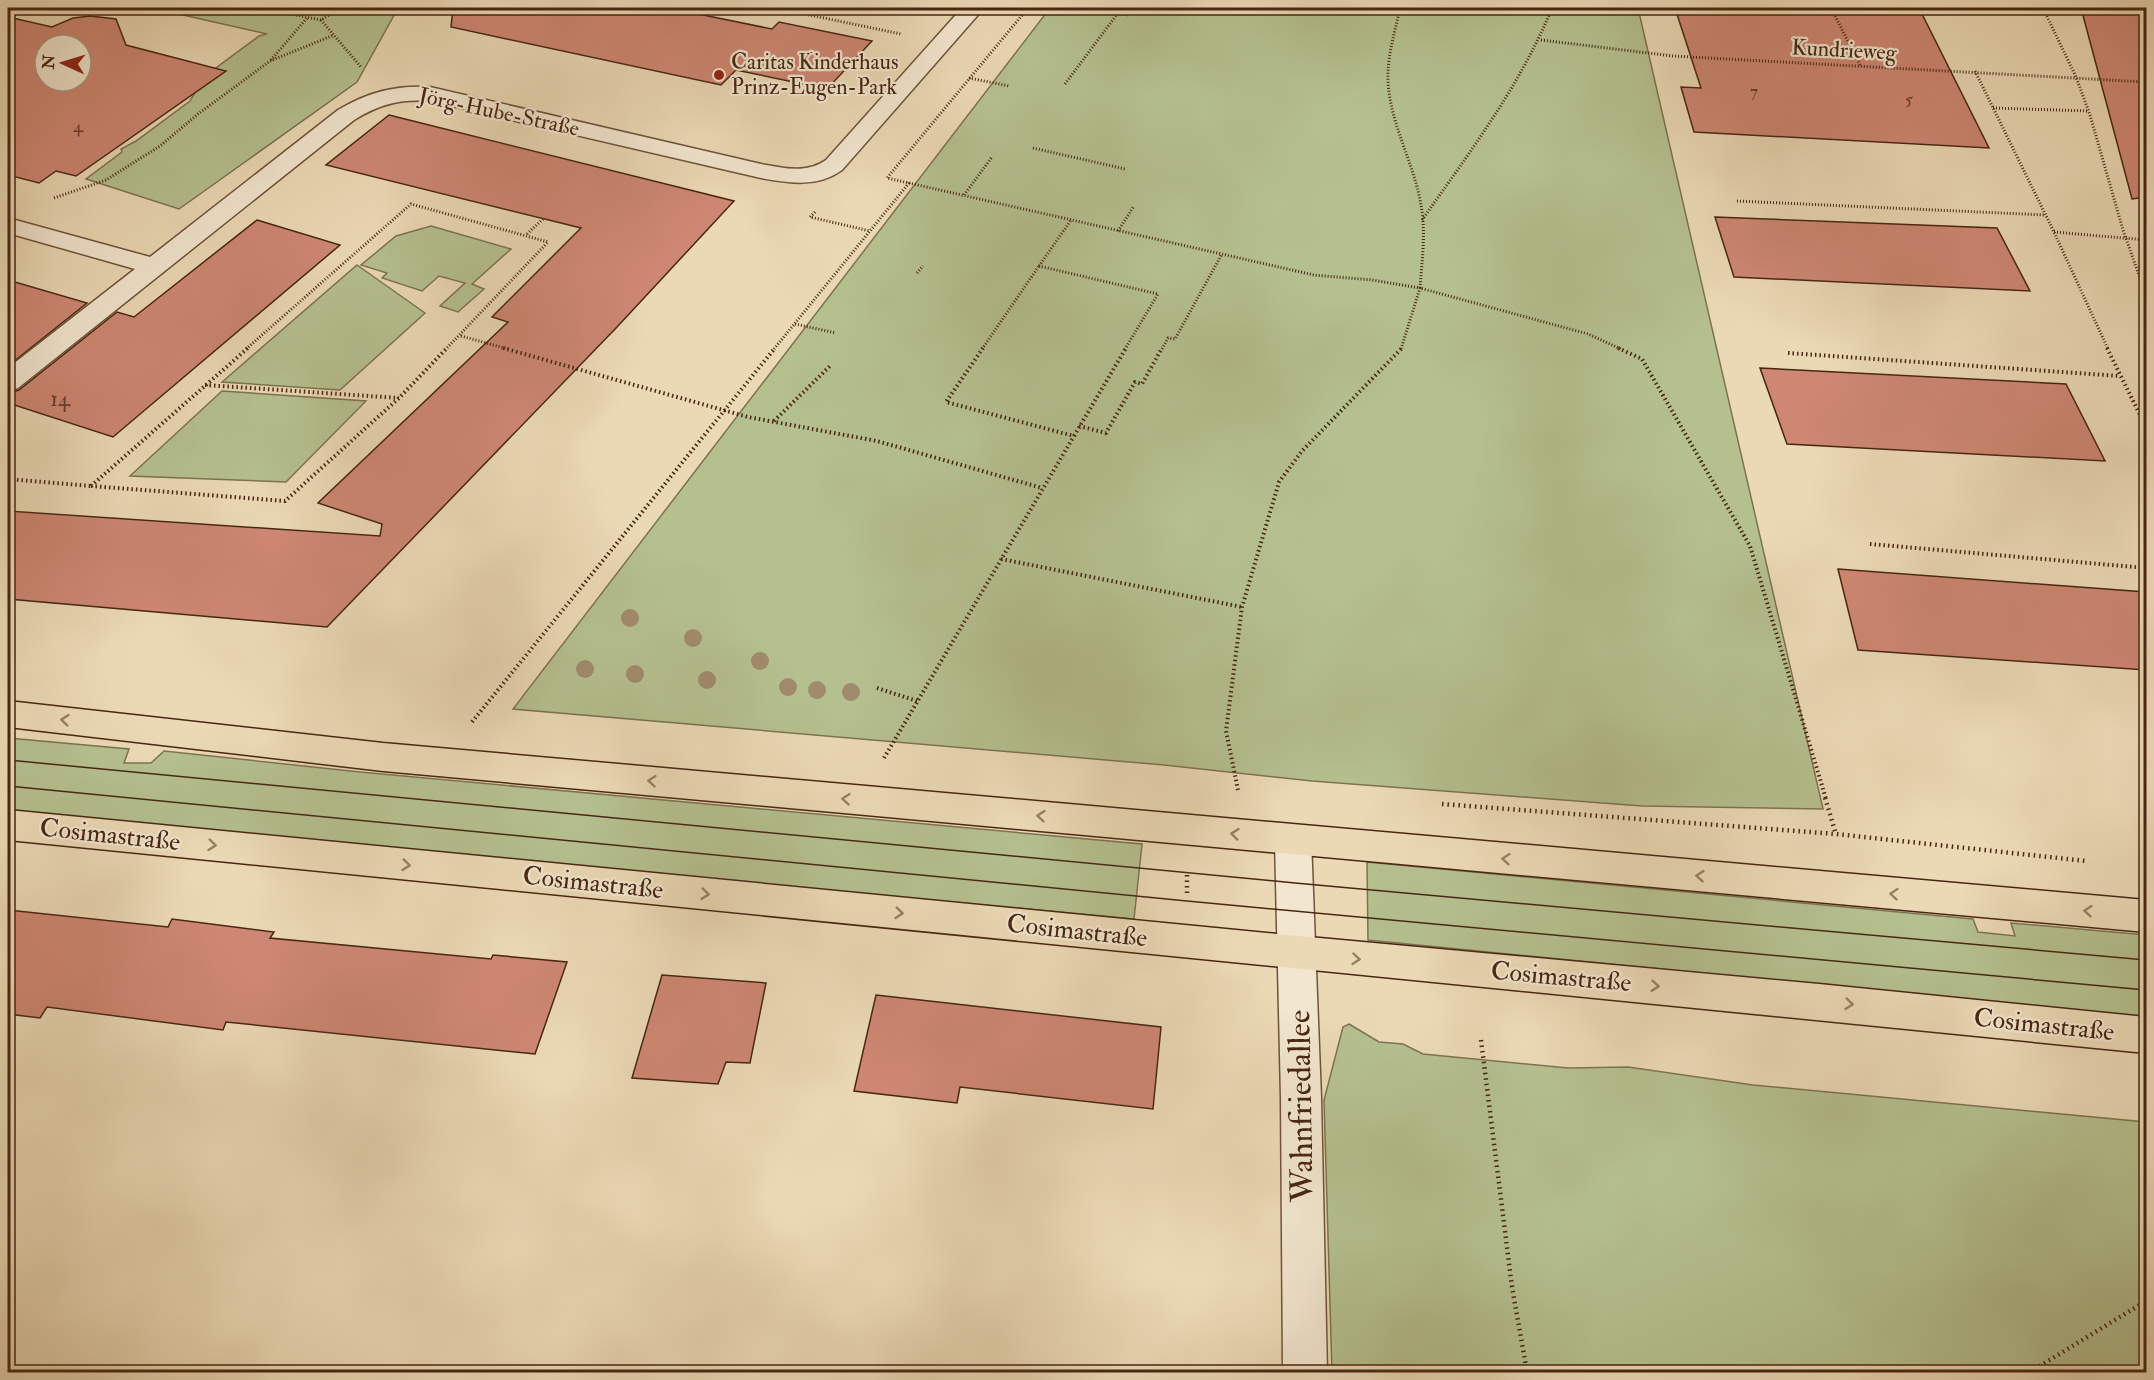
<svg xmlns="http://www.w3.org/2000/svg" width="2154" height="1380" viewBox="0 0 2154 1380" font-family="'IM FELL Double Pica',serif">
  <rect width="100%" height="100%" fill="#ebd9b5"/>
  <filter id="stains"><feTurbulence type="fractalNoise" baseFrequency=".00333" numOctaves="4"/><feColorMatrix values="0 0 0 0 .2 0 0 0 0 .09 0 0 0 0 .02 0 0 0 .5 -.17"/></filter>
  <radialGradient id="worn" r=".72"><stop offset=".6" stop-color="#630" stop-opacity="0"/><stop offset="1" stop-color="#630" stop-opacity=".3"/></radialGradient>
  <path fill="#b5c08f" stroke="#7e7350" stroke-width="1.5" d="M152,8H398L357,82L179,209L86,179L122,152L121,149L136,141L190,101L205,76L259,36L267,34Z
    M1050,8H1638L1823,809L1642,806L1312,781L1164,765L513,709Z
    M431,226L511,249L472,284L484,289L458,312L440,306L465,283L439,276L422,291L382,278L387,273L361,265L396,236Z
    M357,265L425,313L340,390L222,382Z
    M222,391L366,401L286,482L130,476Z
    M8,738L129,749L124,763H151L164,751L360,772L1142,844L1134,919L565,866L8,810Z
    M1367,862L1973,919L1978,932L2015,936L2011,923L2146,935V1017L1368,940Z
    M1349,1024L1379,1042L1403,1044L1423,1054L1568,1068L1628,1067L1753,1085L2146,1122V1372H1332L1324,1100L1343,1027Z"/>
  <path fill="#ce8773" stroke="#472612" stroke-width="1.5" fill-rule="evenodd" d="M453,8H669L772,29L779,22L872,41L827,89L736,70L721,85L451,27Z
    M1675,8H1919L1989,148L1694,132L1681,87L1701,88Z
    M2081,8H2146V197L2132,199Z
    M90,16L116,19L126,45L226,71L76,176L56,171L39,183L8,175V17L52,27L73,18ZM45,45H81V81H45Z
    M389,115L734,201L617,327L327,627L8,599V511L380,536L382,524L318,503L508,322L492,317L581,228L326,165Z
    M1715,217L1997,228L2030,291L1734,277Z
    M257,220L340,245L113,437L8,403V393L19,390L117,312L134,317Z
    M8,280L87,303L8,366Z
    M1760,368L2066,384L2105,461L1787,444Z
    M1838,569L2146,592V670L1858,650Z
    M8,910L168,927L172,919L274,932L270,938L491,959L493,955L567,962L535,1054L226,1022L223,1030L47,1007L40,1018L8,1014Z
    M662,975L766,983L750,1063L726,1062L718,1084L632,1078Z
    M876,995L1161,1027L1153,1109L960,1087L957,1103L854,1091Z"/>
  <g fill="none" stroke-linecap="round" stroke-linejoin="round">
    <defs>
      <path id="minor" d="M962,8H984L842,170C817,188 789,183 761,178L430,101C400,99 380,104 354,120L18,388L8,391V368L135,269L8,233V218L150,257L338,110C368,92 395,85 430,87L761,164C784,168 806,174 826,160Z
        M1293,825L1306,829L1311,840L1321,1098L1327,1372H1283L1281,1098L1275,840L1280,829Z"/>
      <path id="major" d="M8,701L383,743L2146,900V932L383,771L8,727Z
        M8,810L1298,936L1819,984L2146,1017V1053L8,840Z"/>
    </defs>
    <use href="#minor" stroke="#70533b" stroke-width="3"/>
    <use href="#major" stroke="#472612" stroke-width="3"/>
    <path stroke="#472612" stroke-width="3" stroke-dasharray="1 2" stroke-linecap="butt" d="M261,8L321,20L340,8
      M776,8L901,34
      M1089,8L1128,15
      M1400,8C1395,32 1387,56 1388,81C1390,124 1414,163 1421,205C1426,232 1422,261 1420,288L1588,334L1621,349
      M1831,8L1860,65
      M2043,8L2076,77L2090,115L2123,230L2146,295
      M321,20L361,67
      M1541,40L1673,56L2146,82
      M271,60L307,18
      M1975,71L2054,232L2108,349
      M969,78L1009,86
      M1065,84L1118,13
      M1993,108L2089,111
      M1033,148L1125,169
      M909,183L1314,275L1372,280L1420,288L1401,349
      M964,195L992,157
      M54,198L106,180L160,146L198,114L270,61L334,35
      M1737,201L2045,215
      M815,212L810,217L870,231
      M1422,220C1470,152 1520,86 1552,8
      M1118,231L1134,206
      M2054,232L2146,240
      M527,234L544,218
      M1039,266L1158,294L1125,349
      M1039,266L1071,220
      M917,273L923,266
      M795,324L836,333
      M461,336L508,349
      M246,349L411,204L548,242L446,349
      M774,349L909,183L887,178L1028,8
      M982,349L1039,266
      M1162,349L1168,338L1175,339L1222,254"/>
    <path stroke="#472612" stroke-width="4" stroke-dasharray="1.5 3" stroke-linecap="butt" d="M503,348L748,417L877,441L1042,488
      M983,348L946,402L1074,436L1126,348
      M1618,348L1642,359L1750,546L1826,799
      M2107,348L2146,427
      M1788,353L2120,376
      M205,385L399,398
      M774,421L830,366
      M1079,426L1106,433L1135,382L1142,384L1162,348
      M8,479L91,486
      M91,486L285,501L399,398L447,348
      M91,486L248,348
      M1870,544L2146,568
      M1001,559L1242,607
      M877,688L917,701
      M472,722L775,348
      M884,758L1074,436
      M1238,790L1226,731L1242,607L1279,482L1302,451L1402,348"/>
    <path stroke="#472612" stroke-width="4.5" stroke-dasharray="1.5 4" stroke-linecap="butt" d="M1825,798L1836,834
      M1442,804L1836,834L2086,861
      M1187,875V895
      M1481,1040L1512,1287L1527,1372
      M2030,1372L2146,1301"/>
    <use href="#minor" fill="#f2e6cf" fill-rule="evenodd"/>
    <use href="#major" fill="#ebd9b5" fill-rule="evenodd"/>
    <path stroke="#472612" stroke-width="1.5" d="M8,760L1295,883L2146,960
      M8,786L1187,901L2146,990"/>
  </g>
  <g fill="#a08b6c">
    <circle cx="630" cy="618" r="9"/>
    <circle cx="693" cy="638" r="9"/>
    <circle cx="760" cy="661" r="9"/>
    <circle cx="585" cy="669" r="9"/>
    <circle cx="635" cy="674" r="9"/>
    <circle cx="707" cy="680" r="9"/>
    <circle cx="788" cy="687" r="9"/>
    <circle cx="817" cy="690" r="9"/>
    <circle cx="851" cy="692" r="9"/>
  </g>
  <defs><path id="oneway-chevron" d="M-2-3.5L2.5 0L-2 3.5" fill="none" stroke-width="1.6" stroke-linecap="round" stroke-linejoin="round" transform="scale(1.5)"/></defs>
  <g stroke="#998064">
    <use href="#oneway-chevron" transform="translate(65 720) rotate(-174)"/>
    <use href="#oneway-chevron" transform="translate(652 781) rotate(-175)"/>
    <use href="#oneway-chevron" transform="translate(846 799) rotate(-175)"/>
    <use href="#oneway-chevron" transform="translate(1041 816) rotate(-175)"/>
    <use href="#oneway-chevron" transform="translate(1235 834) rotate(-174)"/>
    <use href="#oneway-chevron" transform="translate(212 845) rotate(6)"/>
    <use href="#oneway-chevron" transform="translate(1506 859) rotate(-175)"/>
    <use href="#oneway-chevron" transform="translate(406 865) rotate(6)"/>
    <use href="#oneway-chevron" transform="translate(1700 876) rotate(-175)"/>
    <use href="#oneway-chevron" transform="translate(705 894) rotate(6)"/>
    <use href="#oneway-chevron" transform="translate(1894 894) rotate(-175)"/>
    <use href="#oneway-chevron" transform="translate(2088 911) rotate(-175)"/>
    <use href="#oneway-chevron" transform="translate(899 913) rotate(6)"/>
    <use href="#oneway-chevron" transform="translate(1356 959) rotate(5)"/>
    <use href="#oneway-chevron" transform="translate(1655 986) rotate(5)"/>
    <use href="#oneway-chevron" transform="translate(1849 1004) rotate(6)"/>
  </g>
  <circle fill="#8f2418" stroke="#f2e6cf" stroke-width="2" cx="719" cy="75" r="6"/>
  <g text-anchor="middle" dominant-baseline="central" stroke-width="4.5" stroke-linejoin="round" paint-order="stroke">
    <g font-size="18" fill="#693e2a">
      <text x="1754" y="91">7</text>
      <text x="1909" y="99">5</text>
      <text x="78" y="126">4</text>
    </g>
    <g font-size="22" fill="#472612" stroke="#f2e6cf">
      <text transform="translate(1844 50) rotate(3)">Kundrieweg</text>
      <text transform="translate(499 112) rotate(12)">Jörg-Hube-Straße</text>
    </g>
    <g font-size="22" fill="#472612" stroke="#f2e6cf" text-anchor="start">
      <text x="731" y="62">Caritas Kinderhaus<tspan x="731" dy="25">Prinz-Eugen-Park</tspan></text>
    </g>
    <g font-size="22" fill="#693e2a">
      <text x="60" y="399">14</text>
    </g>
    <g font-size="26" fill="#472612" stroke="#f2e6cf">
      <text transform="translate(110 835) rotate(6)">Cosimastraße</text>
      <text transform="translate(593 883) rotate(6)">Cosimastraße</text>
      <text transform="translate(1077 931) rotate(6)">Cosimastraße</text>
      <text transform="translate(1561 977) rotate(5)">Cosimastraße</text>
      <text transform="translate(2044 1025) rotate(6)">Cosimastraße</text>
    </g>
    <g font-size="32" fill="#472612" stroke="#f2e6cf">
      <text transform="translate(1301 1106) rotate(-91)">Wahnfriedallee</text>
    </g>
  </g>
  <rect width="2154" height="1380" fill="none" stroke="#ebd9b5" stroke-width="30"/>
  <rect x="9" y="9" width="2136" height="1362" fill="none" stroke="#472612" stroke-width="3"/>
  <rect x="15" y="15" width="2124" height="1350" fill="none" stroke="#472612" stroke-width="1.5"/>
  <g transform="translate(63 63) rotate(274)"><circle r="28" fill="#f2e6cf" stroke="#ae9983" stroke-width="1.5"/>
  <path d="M0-4.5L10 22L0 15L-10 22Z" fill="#8f2418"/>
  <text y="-9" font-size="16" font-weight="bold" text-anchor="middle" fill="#472612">N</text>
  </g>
  <rect width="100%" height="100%" filter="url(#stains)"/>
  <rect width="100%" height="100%" fill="url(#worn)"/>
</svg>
